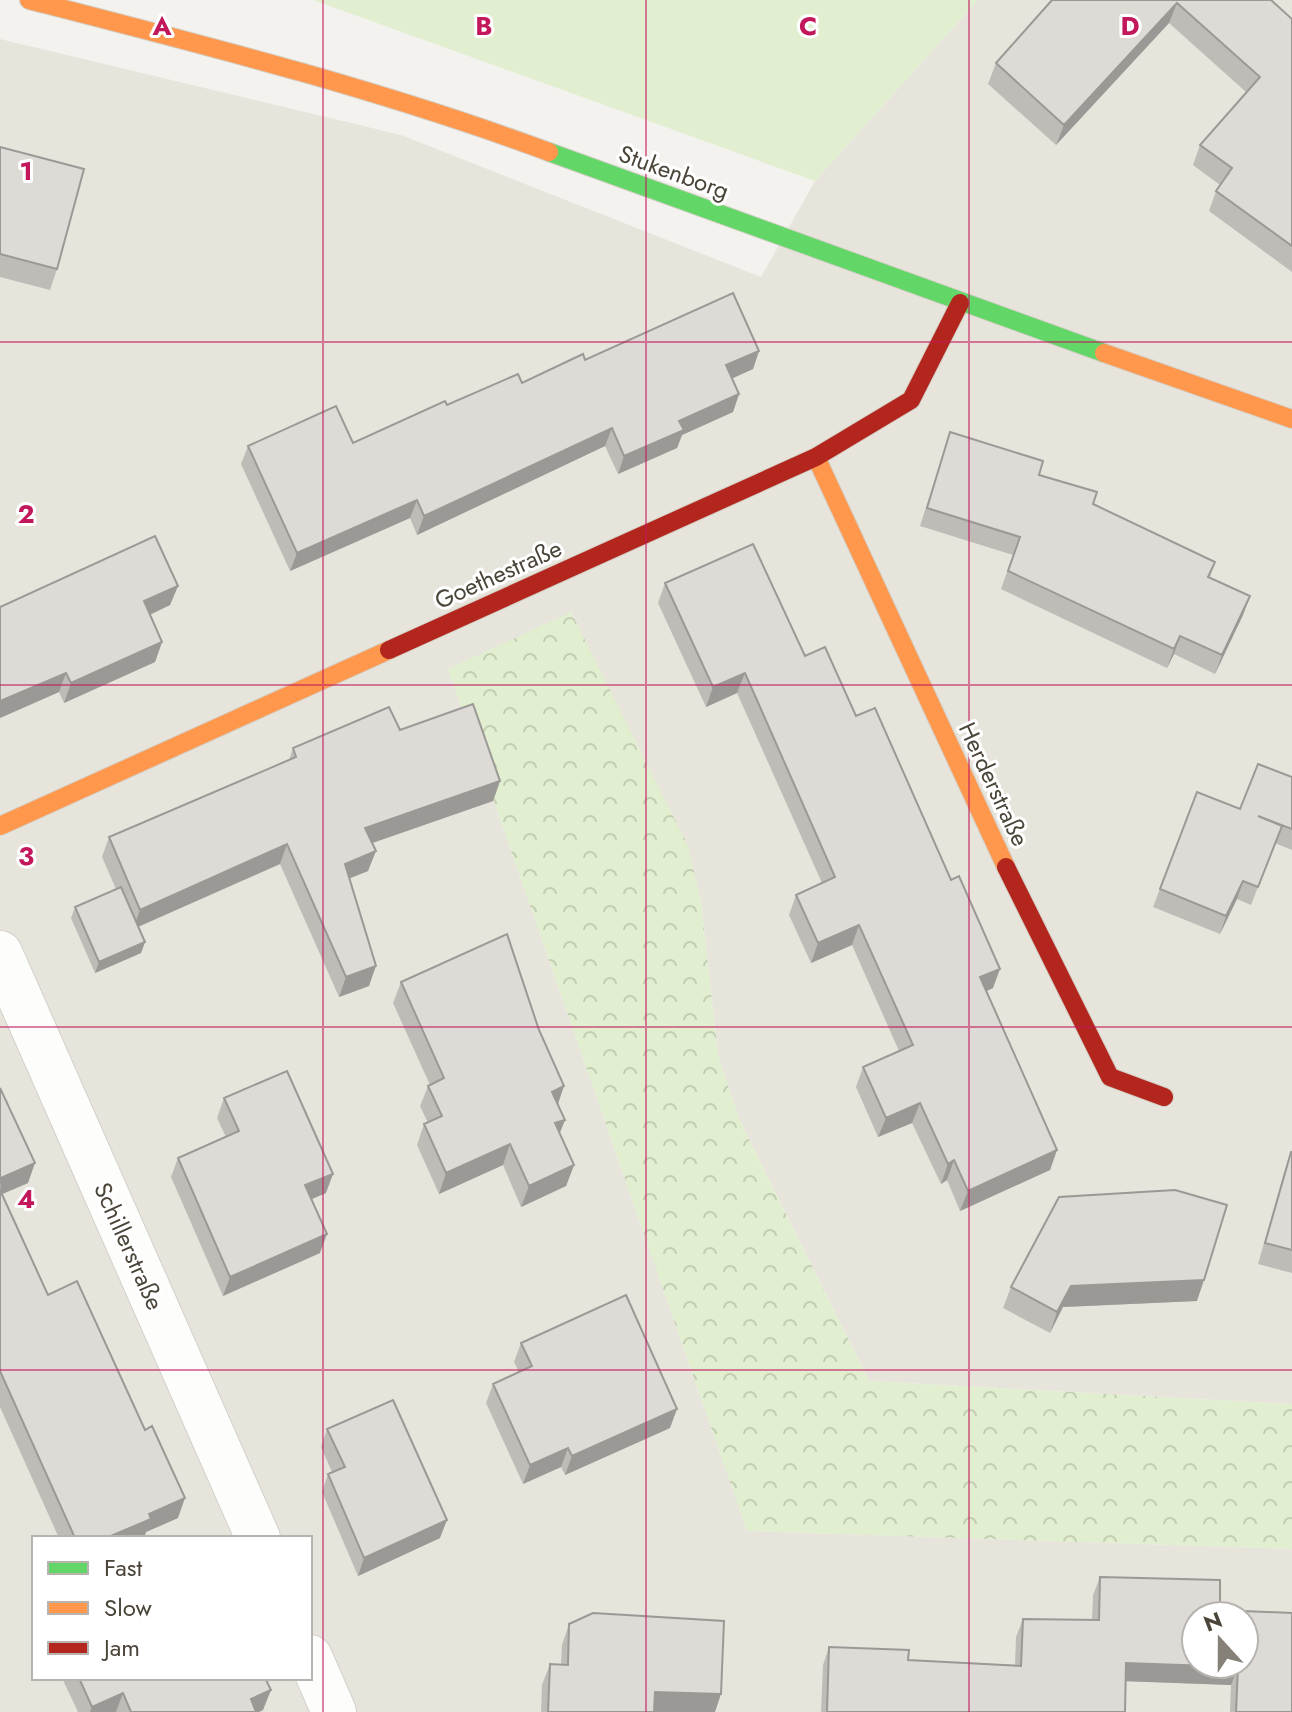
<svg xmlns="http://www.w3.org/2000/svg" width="1292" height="1712" viewBox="0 0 1292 1712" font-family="Jost,sans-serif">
  <defs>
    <pattern id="forest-crowns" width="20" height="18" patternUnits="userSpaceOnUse" patternTransform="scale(2)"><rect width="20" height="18" fill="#e1eecf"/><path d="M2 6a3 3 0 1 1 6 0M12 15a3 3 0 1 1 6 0" fill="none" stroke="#c3cdb2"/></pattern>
  </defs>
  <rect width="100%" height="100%" fill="#f4f2ee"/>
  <path fill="#e7e4dc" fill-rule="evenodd" d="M978,0H1292V1404L869,1381L740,1121L718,1055L701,901L572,613L448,669L747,1531L1292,1549V1712H0V39L401,135L761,277L815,181ZM34,1538H310V1678H34ZM1196,1616H1244V1664H1196Z"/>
  <path fill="url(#forest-crowns)" d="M571,612L688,846L701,901L718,1055L740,1121L869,1381L1292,1404V1549L747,1531L448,669Z"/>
  <path fill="#e1eecf" d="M313,0H978L815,181Z"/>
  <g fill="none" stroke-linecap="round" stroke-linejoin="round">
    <defs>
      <path id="street" d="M0,953L258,1538
        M310,1657L334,1712"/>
      <path id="fast" d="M549,152L1104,353"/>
      <path id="slow" d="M29,0C204,45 379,89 549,152
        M1104,353L1292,419
        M816,457L1006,867
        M0,826L389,650"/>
      <path id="jam" d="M389,650L816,457L911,400L960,303
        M1006,867L1110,1077L1164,1097"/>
    </defs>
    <use href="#street" stroke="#d2d0cb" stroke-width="46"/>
    <use href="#fast" stroke="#d3cfc5" stroke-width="20"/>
    <use href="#slow" stroke="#d3cfc5" stroke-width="20"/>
    <use href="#jam" stroke="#d3cfc5" stroke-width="20"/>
    <use href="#street" stroke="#fdfdfc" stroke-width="44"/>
    <use href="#fast" stroke="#63d668" stroke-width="18"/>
    <use href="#slow" stroke="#ff974d" stroke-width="18"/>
    <use href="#jam" stroke="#b3261e" stroke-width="18"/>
  </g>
  <path fill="#bfbcb8" d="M1052,0H1271L1292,19V272L1209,211L1216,191L1220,185L1193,165L1200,145L1246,92L1169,23L1056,145L988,84L996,63Z
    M0,147L57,269L50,290L0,277Z
    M759,351L753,369L732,378L739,394L733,412L682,435L677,448L618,474L605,446L417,535L410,518L290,571L241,464L248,446L353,443L447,405L522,383L585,360Z
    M950,432L1039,475L1093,504L1215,562L1210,577L1250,596L1243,615L1215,674L1174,654L1167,668L1001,589L1013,555L920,526Z
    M665,583L805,656L856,716L993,988L987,991L1057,1150L1050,1170L960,1211L947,1180L941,1184L912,1123L878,1137L856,1087L863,1067L899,1051L852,945L811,963L789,915L796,895L822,883L737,693L706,707L658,603Z
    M178,586L170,605L150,615L162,642L155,662L64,703L59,692L0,718Z
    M400,730L500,781L493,801L372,843L368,871L350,878L369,986L339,997L280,864L138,927L145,942L141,953L95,973L71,918L75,907L116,889L102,857L109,837L289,760L293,748Z
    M1292,777V850L1275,843L1251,905L1237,899L1220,934L1153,907L1197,792L1240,809Z
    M401,982L558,1104L565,1120L559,1134L574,1165L566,1186L521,1207L503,1165L439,1194L417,1145L424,1124L428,1123L420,1106L428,1086L430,1085L393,1003Z
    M0,1088L28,1183L2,1194L48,1295L178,1518L146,1532L144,1538H59L0,1407Z
    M224,1098L326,1193L311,1199L320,1253L223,1296L171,1177L178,1158L226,1137L217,1118Z
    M1291,1152H1292V1273L1258,1264L1284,1173Z
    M1011,1287L1197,1301L1063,1307L1050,1333L1003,1308Z
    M521,1343L670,1428L565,1475L561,1467L523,1484L486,1403L493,1384L519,1372L514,1362Z
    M327,1429L440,1538L358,1576L322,1492L328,1474L332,1472L321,1447Z
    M1100,1577L1220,1610L1292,1712H1230L1231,1685L1126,1681L1125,1712H821L823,1665L829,1647L908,1660L1015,1665L1016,1637L1023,1619L1092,1620L1093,1595Z
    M569,1624L715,1712H541L542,1685L550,1664L561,1665L562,1645Z
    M62,1678H265L263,1710L259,1712H78Z"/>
  <path fill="#9b9996" d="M1177,3L1169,23L1056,145L1064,125Z
    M759,351L753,369L720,384L726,365Z
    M739,394L733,412L682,435L677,448L618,474L624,456L679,421Z
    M612,428L605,446L417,535L424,516Z
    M417,500L410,518L290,571L297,553Z
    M178,586L170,605L136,621L144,601Z
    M1250,596L1243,615L1215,674L1222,655Z
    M1180,636L1174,654L1167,668L1174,649Z
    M162,642L155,662L64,703L71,683Z
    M66,673L59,692L0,718V701Z
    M745,673L737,693L706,707L713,687Z
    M500,781L493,801L358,848L365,828Z
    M287,844L280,864L133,929L140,910Z
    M376,851L368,871L338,883L345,864Z
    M1243,881L1237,899L1220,934L1226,916Z
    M859,925L852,945L811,963L818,943Z
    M145,942L141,953L95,973L99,962Z
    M376,966L369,986L339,997L346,977Z
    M1000,969L993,988L973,997L980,977Z
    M564,1086L557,1107L552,1092Z
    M920,1103L912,1123L878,1137L886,1118Z
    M565,1120L557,1140L555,1123Z
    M510,1144L503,1165L439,1194L446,1173Z
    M1057,1150L1050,1170L960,1211L968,1191Z
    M954,1160L947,1180L941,1184L948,1164Z
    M35,1163L28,1183L0,1195L1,1178Z
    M574,1165L566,1186L521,1207L529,1186Z
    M333,1174L326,1193L298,1205L305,1185Z
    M327,1234L320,1253L223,1296L230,1277Z
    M1204,1280L1197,1301L1063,1307L1050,1333L1057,1312L1071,1286Z
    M677,1409L670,1428L565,1475L572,1456Z
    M568,1448L561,1467L523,1484L530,1465Z
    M185,1498L178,1518L146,1532L144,1538H106L149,1514Z
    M447,1520L440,1538L358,1576L364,1558Z
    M1126,1663L1238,1667L1231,1685L1120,1681Z
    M271,1690L263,1710L259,1712H246L251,1699Z
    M655,1692L721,1694L715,1712H648Z
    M123,1693L116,1712H90L92,1707Z"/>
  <path fill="#dedbd6" stroke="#9b9996" stroke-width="2" fill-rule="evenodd" d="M1052,0H1271L1292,19V246L1216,191L1232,168L1200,145L1260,77L1177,3L1064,125L996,63Z
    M0,147L84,169L57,269L0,254Z
    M733,293L759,351L726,365L739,394L679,421L684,430L624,456L612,428L424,516L417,500L297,553L248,446L336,406L353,443L445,401L447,405L518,374L522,383L583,354L585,360Z
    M950,432L1043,461L1039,475L1097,492L1093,504L1215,562L1208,577L1250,596L1222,655L1180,636L1174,649L1008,571L1020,537L927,508Z
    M155,536L178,586L144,601L162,642L71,683L66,673L0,701V607Z
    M753,544L805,656L825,647L856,716L875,708L951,880L959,876L1000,969L980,977L1057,1150L968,1191L954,1160L948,1164L920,1103L886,1118L863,1067L913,1045L859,925L818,943L796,895L835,877L745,673L713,687L665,583Z
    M473,704L500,781L365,828L376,851L345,864L376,966L346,977L287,844L140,910L109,837L296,757L293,748L389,707L400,730Z
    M1258,764L1292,777V829L1258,816L1282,826L1258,887L1243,881L1226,916L1160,889L1197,792L1240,809Z
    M121,887L145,942L99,962L75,907Z
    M507,934L539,1030L564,1086L552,1092L565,1120L555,1123L574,1165L529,1186L510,1144L446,1173L424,1124L442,1116L428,1086L444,1078L401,982Z
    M287,1071L333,1174L305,1185L327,1234L230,1277L178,1158L239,1131L224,1098Z
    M0,1088L35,1163L1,1178L2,1182L0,1183Z
    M1291,1152H1292V1250L1265,1243Z
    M0,1190L48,1295L77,1281L145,1430L152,1426L185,1498L149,1514L151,1519L106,1538H75L0,1371Z
    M1175,1190L1227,1205L1204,1280L1071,1286L1057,1312L1011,1287L1059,1197Z
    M626,1295L677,1409L572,1456L568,1448L530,1465L493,1384L532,1366L521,1343Z
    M393,1400L447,1520L364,1558L328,1474L345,1467L327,1429Z
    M1100,1577L1220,1580V1610L1292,1613V1712H1236L1238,1667L1126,1663L1125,1712H827L829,1647L909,1650L908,1660L1021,1666L1023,1619L1099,1620ZM1196,1616H1244V1664H1196Z
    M593,1613L724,1621L721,1694L655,1692L654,1712H548L550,1664L568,1665L569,1624Z
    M79,1678H265L271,1690L251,1699L256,1712H131L123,1693L92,1707Z"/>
  <path fill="none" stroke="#c2185b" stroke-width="2" stroke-opacity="0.55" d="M323,0V1712M646,0V1712M969,0V1712M0,342H1292M0,685H1292M0,1027H1292M0,1370H1292"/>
  <g text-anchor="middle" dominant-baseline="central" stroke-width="6" stroke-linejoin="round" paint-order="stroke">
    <g font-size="24" fill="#4b4439" stroke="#fff">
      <text transform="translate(674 172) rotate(20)">Stukenborg</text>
      <text transform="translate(498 574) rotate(-24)">Goethestraße</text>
      <text transform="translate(994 784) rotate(65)">Herderstraße</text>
      <text transform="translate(129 1246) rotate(66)">Schillerstraße</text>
    </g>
  </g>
  <g font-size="26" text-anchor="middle" font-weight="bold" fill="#c2185b" stroke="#fff" stroke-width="6" stroke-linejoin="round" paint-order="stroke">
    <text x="162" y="35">A</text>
    <text x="484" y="35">B</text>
    <text x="808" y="35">C</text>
    <text x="1130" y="35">D</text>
    <text x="26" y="180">1</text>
    <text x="26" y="523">2</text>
    <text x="26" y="865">3</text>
    <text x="26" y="1208">4</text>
  </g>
  <rect x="32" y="1536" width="280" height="144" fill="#ffffff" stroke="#b7b4b0" stroke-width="2"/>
  <rect x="48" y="1562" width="40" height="12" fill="#63d668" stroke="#b7b4b0" stroke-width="2"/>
  <text x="104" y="1576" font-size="24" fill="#4b4439">Fast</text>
  <rect x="48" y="1602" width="40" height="12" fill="#ff974d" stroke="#b7b4b0" stroke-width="2"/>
  <text x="104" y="1616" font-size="24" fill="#4b4439">Slow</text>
  <rect x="48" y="1642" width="40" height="12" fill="#b3261e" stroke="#b7b4b0" stroke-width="2"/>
  <text x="104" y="1656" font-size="24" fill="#4b4439">Jam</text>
  <g transform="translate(1220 1640) rotate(339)"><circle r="38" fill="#ffffff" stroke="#b7b4b0" stroke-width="2"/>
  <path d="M0-6L14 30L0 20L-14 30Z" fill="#868178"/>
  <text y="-12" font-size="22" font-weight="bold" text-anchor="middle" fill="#4b4439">N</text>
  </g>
</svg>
